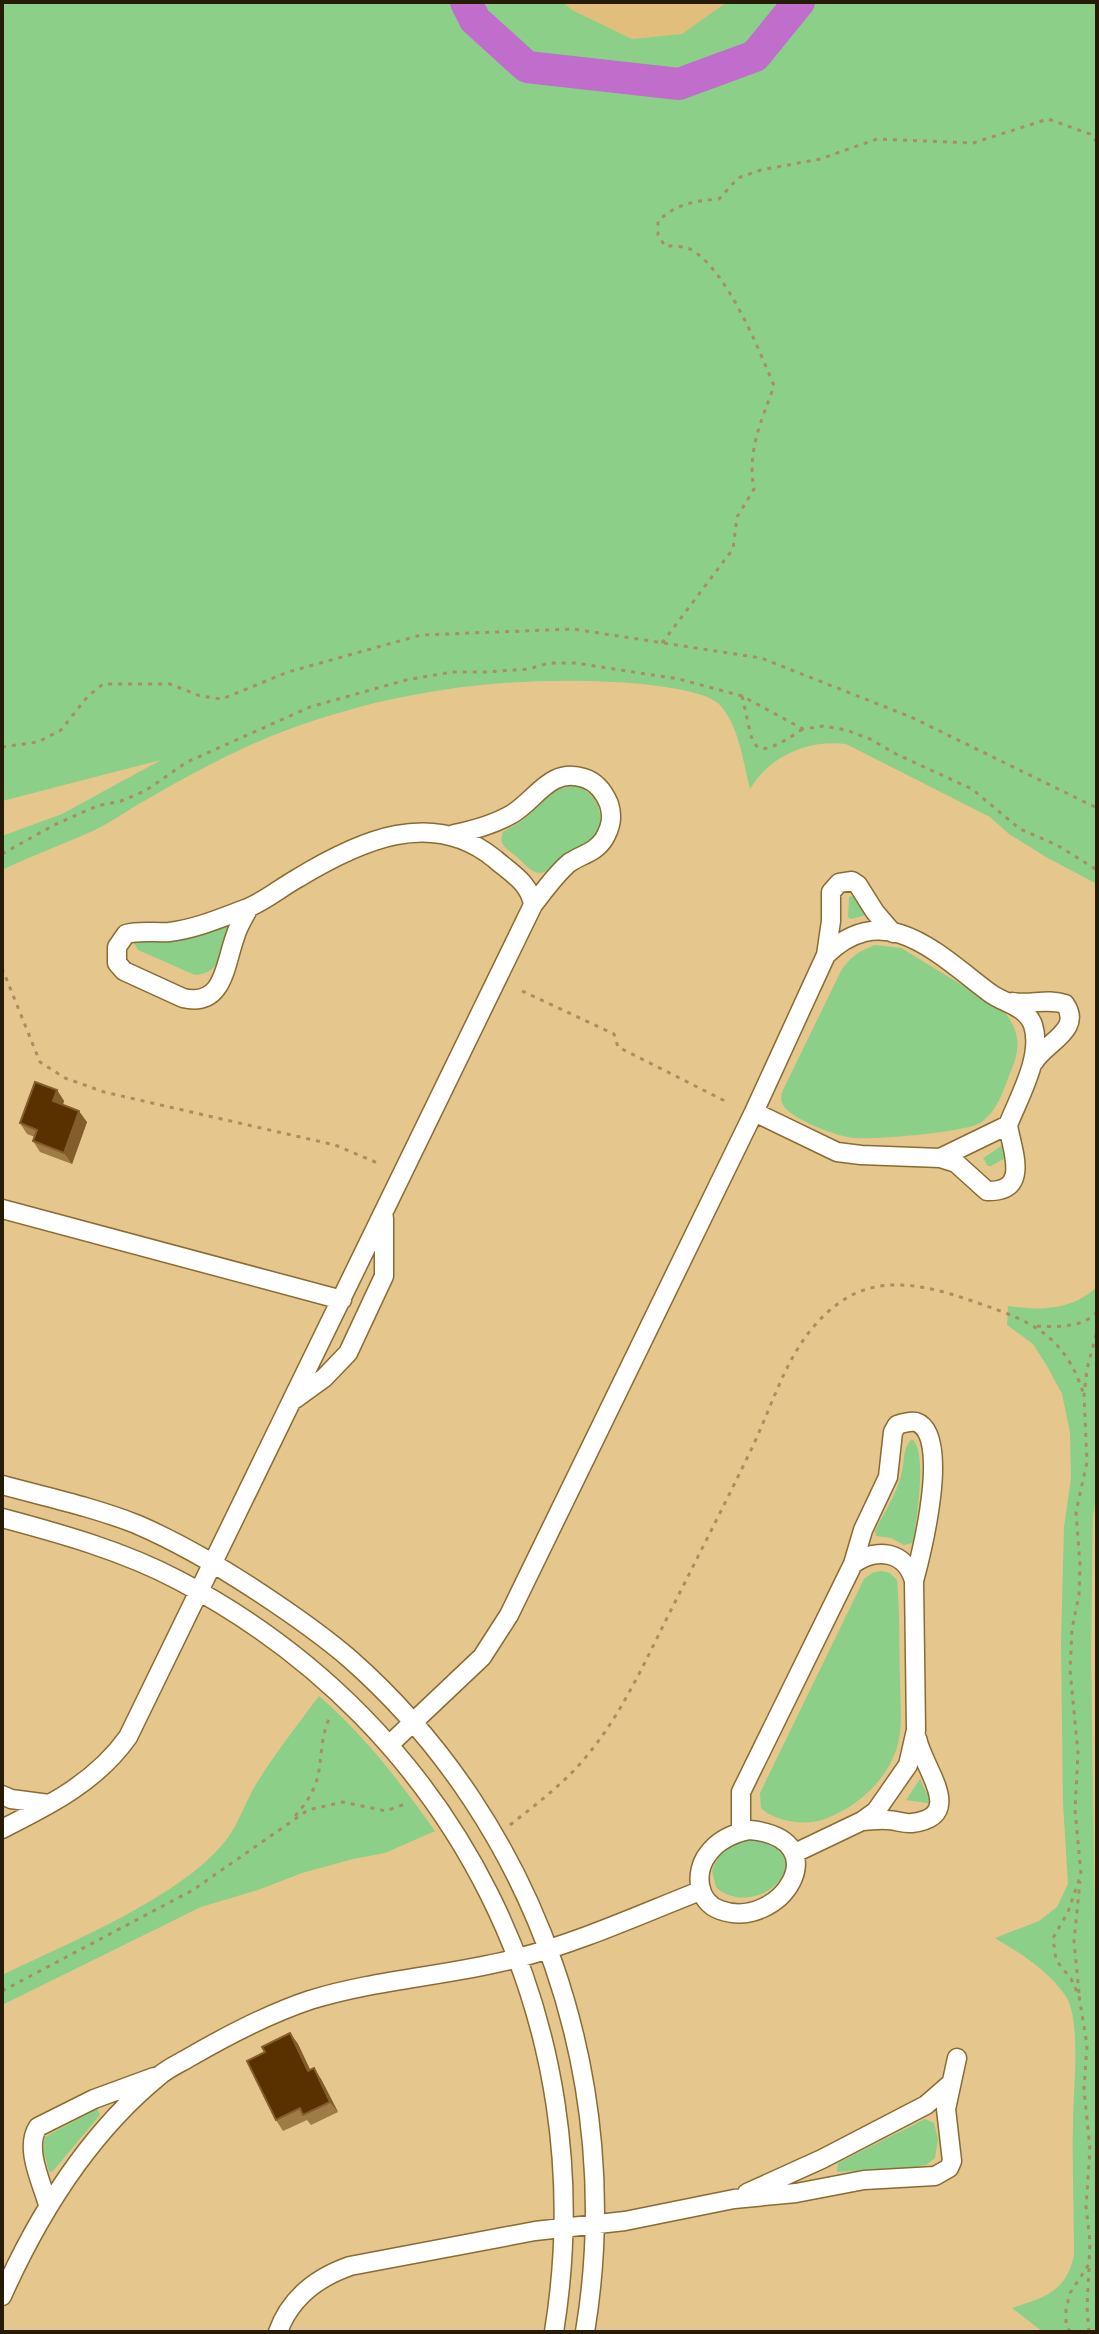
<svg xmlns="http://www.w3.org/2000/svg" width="1099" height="2334" viewBox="0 0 1099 2334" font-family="'PT Sans Narrow',sans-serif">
  <rect width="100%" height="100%" fill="#e5c68c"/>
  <path fill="#e1be7c" d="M563,2H727L682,34L632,39L572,10Z"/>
  <path fill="#8ccf88" d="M2,2H563L572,10L632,39L682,34L727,2H1097V884L1046,857L1009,834L990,817L846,744C809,739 769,756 750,789C743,762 739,725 719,704C702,688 636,683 613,682C488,675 360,696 246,747C211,763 177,782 144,801C128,810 113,821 97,829C66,843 33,855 2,870V836L62,814L161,760L2,801Z
    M573,785C596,790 610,818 592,838C586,845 573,848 566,854C559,859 550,872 541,873C532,874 523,862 516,856C507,849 498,845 503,832L522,821L554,791Z
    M860,893L870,914L851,919L848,917L849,897Z
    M225,924L228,931C222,952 221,973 195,975L138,950L133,941Z
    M875,945L901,948L1003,1010C1020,1031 1021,1047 1011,1071C1003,1090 998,1111 980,1123C966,1132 874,1140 854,1138C838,1137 791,1119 783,1105C780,1099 781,1094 784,1088L841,971C850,957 859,951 875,945Z
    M1003,1145L1009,1156L991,1166H988L983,1158Z
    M1097,1287V1488L1093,1516L1091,1655L1097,2055V2332H1043L1012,2308C1045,2297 1065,2293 1074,2256C1074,2211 1072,2166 1073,2122C1073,2091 1082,2019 1065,1995C1048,1970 1020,1953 995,1938L1039,1921L1057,1907L1068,1884L1063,1803L1061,1642L1064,1527L1071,1478L1070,1432L1062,1394L1047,1366L1033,1344L1007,1325L1008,1306C1040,1311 1072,1310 1097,1287Z
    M912,1439C928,1452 916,1518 914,1539L912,1543L904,1545L891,1538L876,1536L875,1531C884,1513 896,1495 901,1476C905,1463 902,1448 912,1439Z
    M881,1571L890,1573L897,1580C900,1613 899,1646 900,1679C900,1701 904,1732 895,1753C883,1784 856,1807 825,1819C806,1826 776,1822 761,1808L760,1793L864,1579L872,1573Z
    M319,1696C365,1736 400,1782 435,1831L385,1853L353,1859L302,1873L258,1890L201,1907L2,2005V1975C65,1945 185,1895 226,1840C240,1822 246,1799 258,1781C277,1751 298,1724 319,1696Z
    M920,1779L930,1800L928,1803L906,1800Z
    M748,1837L783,1845C785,1853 788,1862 785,1870C776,1897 736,1907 716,1887L712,1871C719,1852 731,1844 748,1837Z
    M97,2109L100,2115L53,2171L49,2172L43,2149L45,2137Z
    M925,2119L934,2123L938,2139L935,2158L926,2165L916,2167L837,2172L838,2163Z"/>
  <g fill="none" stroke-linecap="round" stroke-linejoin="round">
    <path stroke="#c06dcb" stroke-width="32" d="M466,2L475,20L527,67L679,84L755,56L799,2"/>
    <defs>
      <path id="minor" d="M454,834C474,830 493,825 512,814C537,799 550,767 584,778C597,782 604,792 609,804C613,817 611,827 604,839C595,853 582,854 569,863C555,875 544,891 533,905
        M826,955L831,921V892L839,883L852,881L858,885L875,912L893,933
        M1012,1002C1030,1005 1048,998 1065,1004C1083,1030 1046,1042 1034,1062
        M940,1158L956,1163L987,1191C1031,1192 1012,1151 1008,1125
        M2,1209L342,1300
        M295,1399L324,1378L348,1353L384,1276V1218
        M2,1485C46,1497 93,1507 136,1524C178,1542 219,1566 257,1591C289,1612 321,1634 350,1659C539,1826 626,2084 585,2332
        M2,1518C62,1534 123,1551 178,1580C457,1726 604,2022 554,2332
        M853,1564L863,1530L888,1477L893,1432L897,1425C903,1423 910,1421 916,1422C952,1434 921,1555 914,1581
        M389,1745L482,1657L509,1615L754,1112L826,955C885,897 939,955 990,993C1005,1004 1026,1006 1033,1025C1043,1056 1019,1097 1008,1125L940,1158L861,1155L837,1152L754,1112
        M2,1795L11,1799L49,1804
        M862,1821C870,1821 879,1819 887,1820C896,1820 903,1824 912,1823C967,1816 923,1769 917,1738
        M2,1829C50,1805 96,1782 128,1737L533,905C530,883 511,873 495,859C432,807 359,841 298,878C280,888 264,902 245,909C221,918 195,929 169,932C155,933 140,930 126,934L117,947V963L124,971L183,998C224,1008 225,964 235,937C238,926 244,917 249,908
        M750,1830C840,1839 780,1932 720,1910C697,1902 694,1872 708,1854C718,1840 734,1833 750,1830Z
        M741,1832V1792L853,1564C876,1547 906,1551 914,1581L916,1730L908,1765L876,1811L862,1821L795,1853
        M747,2193L822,2159L926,2105L949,2085
        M48,2205C42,2183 24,2148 38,2127L94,2099L154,2077
        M2,2296C39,2213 88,2134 159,2076C168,2068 180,2063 190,2057C228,2035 268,2014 310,2000C378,1979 450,1976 518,1958C580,1942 641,1914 700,1891
        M278,2332C290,2298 316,2278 350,2266L535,2231L625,2221L734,2199L796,2193L864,2180L935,2176L949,2168L952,2161L946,2109L957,2058"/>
    </defs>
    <use href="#minor" stroke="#886c33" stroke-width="21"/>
    <path stroke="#a88f60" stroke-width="3" stroke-dasharray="4 6" stroke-linecap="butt" d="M662,643L733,549L737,517L754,489C747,451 761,422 774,386C759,349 726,268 690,249C683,246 673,246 665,246L658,235V221C676,204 694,201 719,199L738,178L761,170L820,159L877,139L973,143L1048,119L1090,134L1097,142
      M742,696C755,748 747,766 803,729
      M2,747L38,742L61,730L88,696L103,684H170L200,696L222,699L288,672L421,635L573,629L761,658L911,717L1097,808
      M2,854L54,825L97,806L121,801L145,791L187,762L310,707L406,680L452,672H486L529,669L549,663H575L679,679L742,696L803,729L824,726L846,730L870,739L896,754L972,789L1020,829L1057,845L1097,870
      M2,968L40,1062L65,1078L104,1092L335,1145L380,1164
      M522,991L614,1034L618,1047L729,1103
      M1037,1326C1058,1327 1082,1328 1097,1312
      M295,1816C332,1775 312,1756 331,1714
      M510,1825C534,1806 558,1788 579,1765C617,1723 641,1670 666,1620C694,1564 723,1508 750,1452C776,1399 789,1339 839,1303C881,1272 933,1287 978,1303C1031,1321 1064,1335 1083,1392
      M2,1991L193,1890L308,1810L343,1802L386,1811L408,1803
      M1079,1993L1074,1941L1080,1881
      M1089,2268L1087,2307L1089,2332
      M1070,2332L1066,2324V2309L1070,2293L1089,2264L1090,2242L1086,2206L1090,2149L1084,2089L1087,2045L1079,1996L1071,1979L1056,1960L1053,1938L1068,1912L1081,1874L1075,1809L1078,1753L1070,1670L1072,1629L1079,1595L1080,1565L1076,1512L1087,1462L1084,1396L1087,1369L1097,1331"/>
    <use href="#minor" stroke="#fff" stroke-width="18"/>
  </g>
  <path fill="#9f7b46" d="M57,1090L64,1101L63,1105L87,1122L72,1164L40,1152L33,1141L35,1137L27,1134L20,1123Z
    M290,2033L298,2044L310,2070L321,2079L338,2112L311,2125L307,2120L283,2131L276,2120L265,2052Z"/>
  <path fill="#835d2a" d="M57,1090L64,1101L60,1112L53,1101Z
    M79,1111L87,1122L72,1164L64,1153Z
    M290,2033L298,2044L316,2082L308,2071Z
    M314,2068L321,2079L338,2112L330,2102Z"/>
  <path fill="#593000" stroke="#835d2a" stroke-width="2" d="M35,1082L57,1090L53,1101L79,1111L64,1153L33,1141L37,1130L20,1123Z
    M290,2033L308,2071L314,2068L330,2102L303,2115L300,2108L276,2120L247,2061L265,2052L262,2047Z"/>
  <rect width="1099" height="2334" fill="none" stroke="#261b04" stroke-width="8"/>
</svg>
